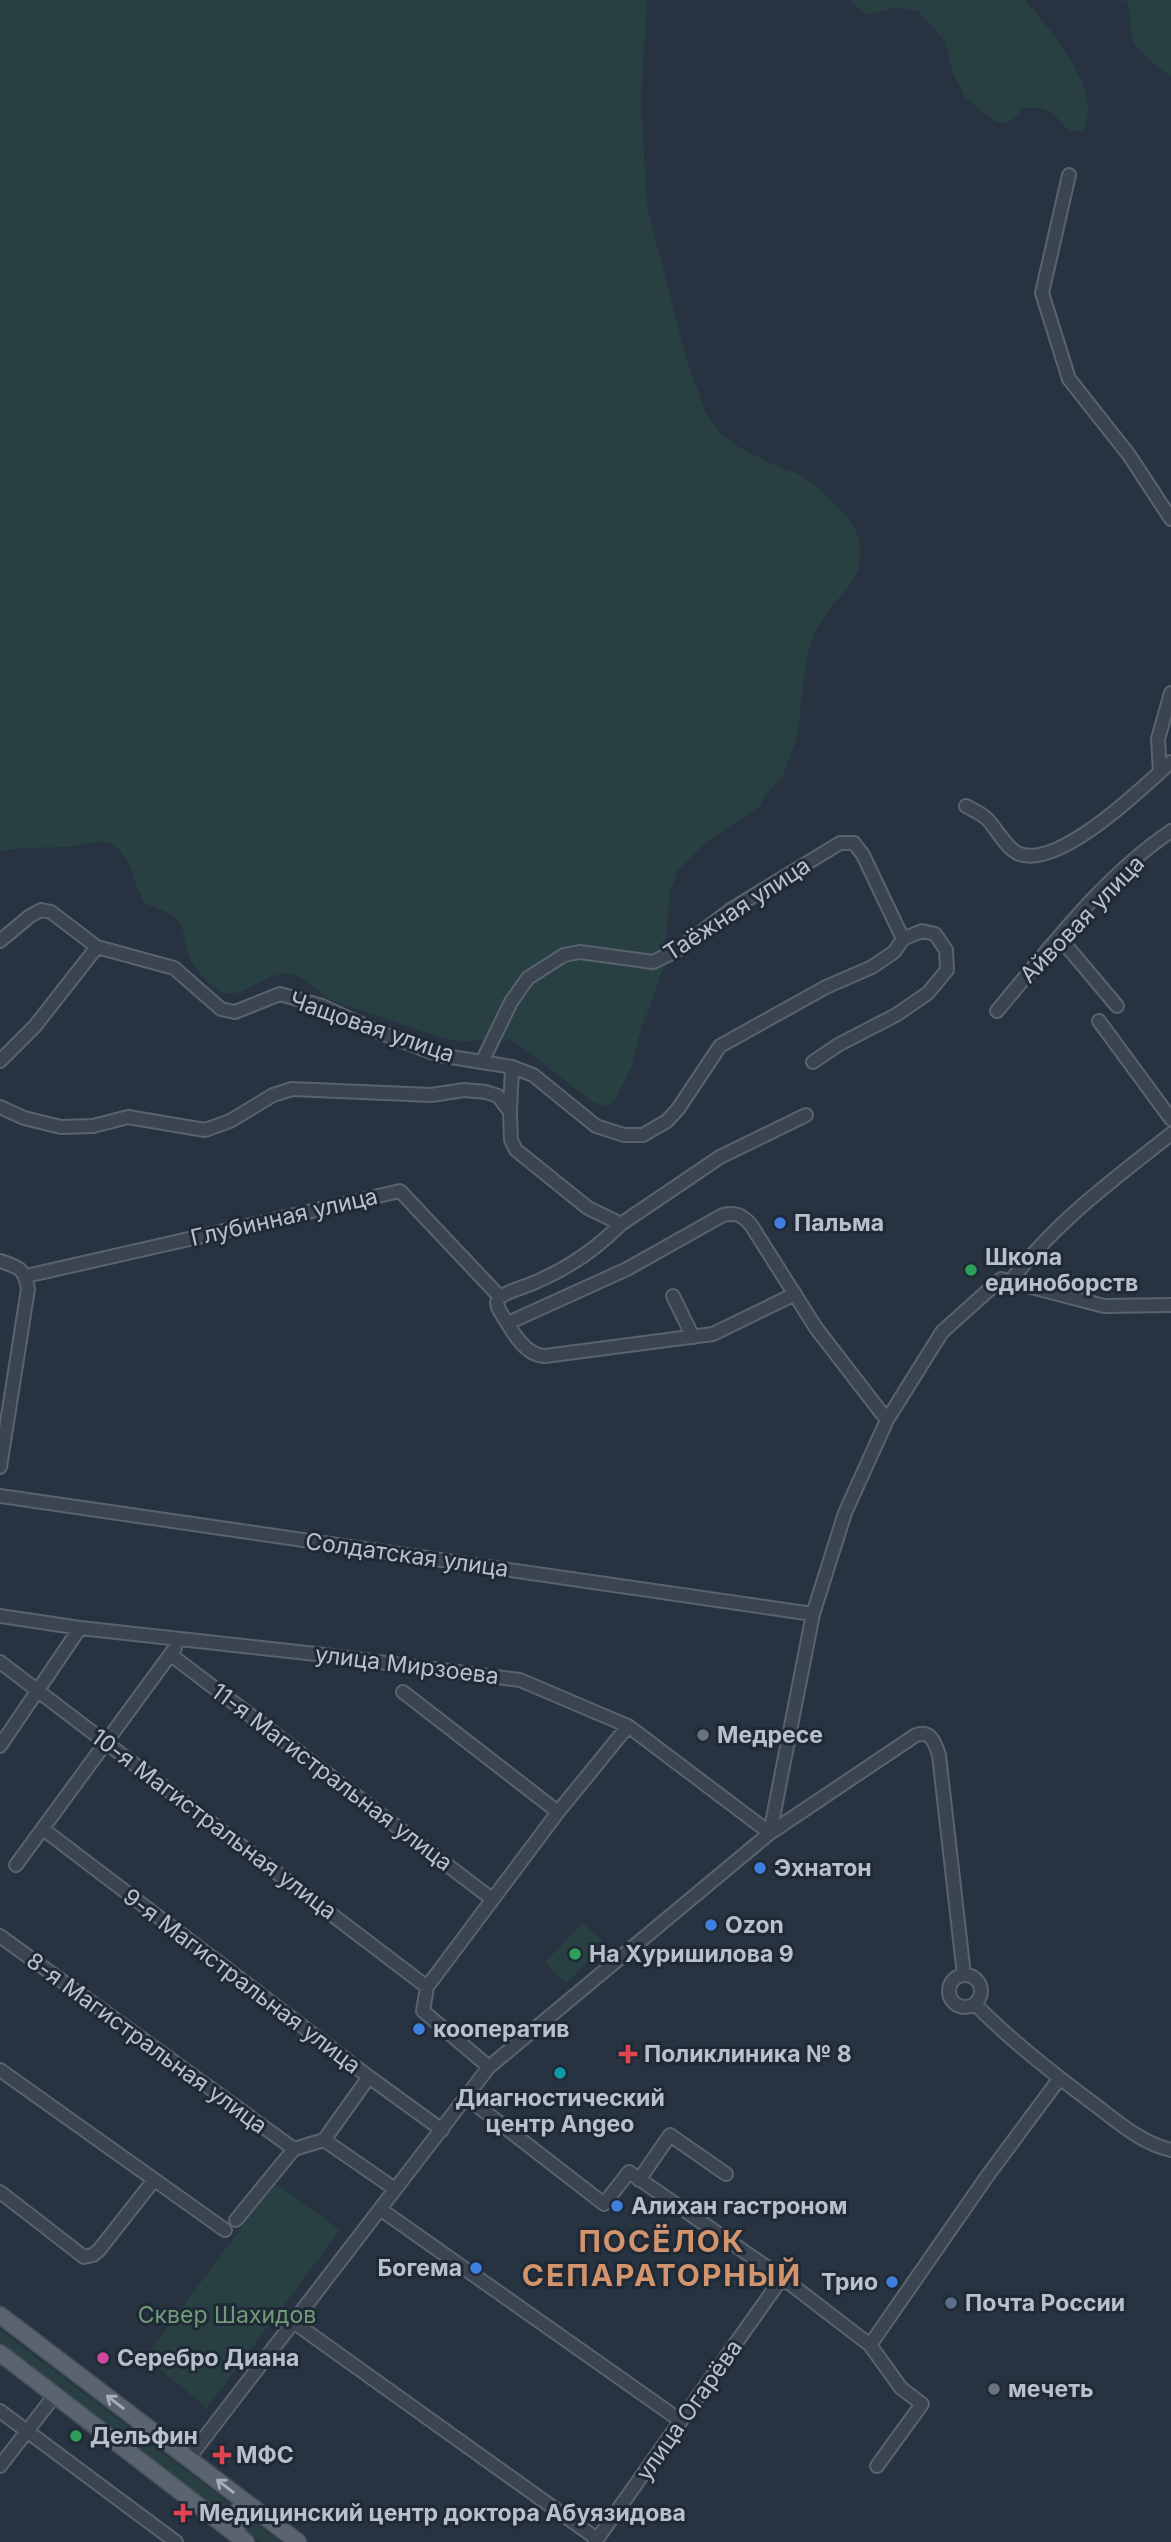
<svg xmlns="http://www.w3.org/2000/svg" width="1171" height="2542" viewBox="0 0 1171 2542" font-family="Inter,sans-serif">
  <rect width="100%" height="100%" fill="#273341"/>
  <path fill="#294042" d="M0,0H647L641,101L647,207L688,365L706,413L722,435L740,448L779,467L799,474L815,485L849,519L859,537L860,557L858,571L848,588L830,608L814,634L807,656L797,737L783,776L766,794L759,807L709,840L678,870L670,891L663,969L638,1039L633,1064L615,1100L604,1106L593,1102L522,1047L509,1040L496,1038L465,1042L439,1037L331,1000C318,992 305,977 290,974C264,970 241,1003 220,991C204,982 189,963 185,944C184,934 184,928 177,920C167,909 157,910 145,903C134,886 134,865 118,849C103,834 83,847 66,847C43,848 23,846 0,851Z
    M849,0H1025C1049,28 1106,93 1082,131H1069C1055,114 1046,105 1023,108L1017,116L1005,124L994,121L966,98L953,74L945,41L918,11L898,7L866,15Z
    M1116,0H1171V76C1159,68 1139,55 1133,40C1128,28 1132,14 1127,1Z
    M582,1922L606,1944L566,1983L545,1963Z
    M275,2183L340,2230L207,2408L145,2357Z
    M0,2330L281,2542H261L0,2343Z"/>
  <g fill="none" stroke-linecap="round" stroke-linejoin="round">
    <defs>
      <path id="minor" d="M1069,175L1042,293L1069,379L1129,455L1171,519
        M1160,772L1158,739L1171,693
        M966,806C973,810 983,814 988,820C997,830 1006,847 1017,853C1057,872 1143,787 1171,762
        M1059,937L1117,1006
        M0,941L30,916L41,910L51,912L97,947L174,968L221,1009L235,1012L280,994L322,1006L376,1031L439,1055L512,1067L533,1075L596,1126L624,1135H643L667,1121L678,1109L720,1046L826,987L872,967L894,952L903,939
        M997,1011C1050,948 1102,878 1171,831
        M1099,1021L1171,1119
        M0,1061L35,1026L97,947
        M482,1062L511,1002L528,978L564,955L580,952L653,962L676,951L732,909L840,843H854L863,855L903,939
        M813,1062L838,1045L896,1015L928,993L947,970L946,950L935,934L922,931L903,939
        M0,1107L24,1118L61,1127L93,1126L128,1117L205,1130L230,1121L273,1095L292,1089L431,1095L464,1090L486,1092L498,1096L510,1112L511,1140L516,1150L588,1208L621,1224L720,1157L806,1115
        M510,1112L512,1067
        M621,1224C598,1247 570,1267 540,1280C527,1287 512,1289 500,1297L497,1302L498,1308C509,1325 523,1356 545,1356L713,1334L795,1294
        M0,1261C19,1267 25,1269 28,1289L0,1467
        M26,1276L400,1191L500,1297
        M1010,1282C1055,1222 1113,1180 1171,1134
        M673,1296L693,1337
        M508,1323L627,1269L723,1215C736,1212 742,1215 751,1225L816,1328L887,1420
        M0,1496L813,1614
        M0,1616L80,1628L316,1654L520,1680L628,1726L770,1833
        M171,1655L492,1899
        M0,1662L427,1987
        M403,1692L558,1812
        M0,1746L80,1628
        M43,1829L369,2077L442,2130
        M770,1833L813,1614L845,1513L887,1420L942,1332L1001,1279L1104,1306L1171,1305
        M16,1865L175,1648
        M0,1936L294,2149
        M949 1991a16 16 0 1 1 32 0a16 16 0 1 1-32 0Z
        M975,2004C1011,2041 1052,2073 1094,2104C1118,2122 1141,2143 1171,2150
        M489,2067L423,2011L427,1987L558,1812L628,1726
        M0,2070L225,2230
        M466,2097L604,2204L629,2172L784,2279L870,2345L901,2388L922,2404L877,2466
        M324,2140L395,2189
        M639,2180L670,2135L726,2174
        M0,2192L84,2257L93,2255L99,2250L154,2180
        M380,2209L681,2421
        M236,2220L294,2149L324,2140L369,2077
        M292,2321L597,2539
        M870,2345L988,2175L1060,2078
        M0,2411L176,2542
        M189,2458L489,2067L770,1833L916,1735C931,1730 935,1743 939,1755L964,1975
        M0,2466L55,2395
        M595,2542L782,2278"/>
      <path id="major" d="M0,2315L298,2542
        M0,2353L246,2542
        M239,2537L232,2519L239,2509L254,2508"/>
    </defs>
    <use href="#minor" stroke="#59636e" stroke-width="16"/>
    <use href="#major" stroke="#454e5a" stroke-width="19"/>
    <use href="#minor" stroke="#3b4551" stroke-width="12"/>
    <use href="#major" stroke="#5a6471" stroke-width="16"/>
  </g>
  <defs><path id="oneway-shaft" d="M-6 0H5M1.5-3L5.5 0L1.5 3" fill="none" stroke-width="1.6" stroke-linecap="round" stroke-linejoin="round" transform="scale(1.75)"/></defs>
  <g stroke="#a5aeb9">
    <use href="#oneway-shaft" transform="translate(115 2402) rotate(-143)"/>
    <use href="#oneway-shaft" transform="translate(225 2486) rotate(-142)"/>
  </g>
  <g fill="#3f7fe0" stroke="#202a36" stroke-width="2.5">
    <circle cx="780" cy="1223" r="7"/>
    <circle cx="760" cy="1868" r="7"/>
    <circle cx="711" cy="1925" r="7"/>
    <circle cx="419" cy="2029" r="7"/>
    <circle cx="617" cy="2206" r="7"/>
    <circle cx="476" cy="2268" r="7"/>
    <circle cx="892" cy="2282" r="7"/>
  </g>
  <g fill="#2e9e5b" stroke="#202a36" stroke-width="2.5">
    <circle cx="971" cy="1270" r="7"/>
    <circle cx="575" cy="1954" r="7"/>
    <circle cx="76" cy="2436" r="7"/>
  </g>
  <g fill="#6b7280" stroke="#202a36" stroke-width="2.5">
    <circle cx="703" cy="1735" r="7"/>
    <circle cx="994" cy="2389" r="7"/>
  </g>
  <g fill="#e0444e" stroke="#202a36" stroke-width="2.5">
    <path d="M624.5 2043.5h7v7h7v7h-7v7h-7v-7h-7v-7h7z"/>
    <path d="M218.5 2444.5h7v7h7v7h-7v7h-7v-7h-7v-7h7z"/>
    <path d="M179.5 2502.5h7v7h7v7h-7v7h-7v-7h-7v-7h7z"/>
  </g>
  <circle fill="#0f9aa8" stroke="#202a36" stroke-width="2.5" cx="560" cy="2073" r="7"/>
  <circle fill="#5c6f8a" stroke="#202a36" stroke-width="2.5" cx="951" cy="2303" r="7"/>
  <circle fill="#d1479c" stroke="#202a36" stroke-width="2.5" cx="103" cy="2358" r="7"/>
  <g text-anchor="middle" dominant-baseline="central" stroke-width="6" stroke-linejoin="round" paint-order="stroke">
    <g font-size="23" fill="#b8c0cb" stroke="#202a36">
      <text transform="translate(737 909) rotate(-33)">Таёжная улица</text>
      <text transform="translate(1082 919) rotate(-46)">Айвовая улица</text>
      <text transform="translate(372 1027) rotate(19)">Чащовая улица</text>
      <text transform="translate(284 1217) rotate(-13)">Глубинная улица</text>
      <text transform="translate(407 1555) rotate(8)">Солдатская улица</text>
      <text transform="translate(407 1665) rotate(7)">улица Мирзоева</text>
      <text transform="translate(332 1777) rotate(37)">11-я Магистральная улица</text>
      <text transform="translate(214 1824) rotate(37)">10-я Магистральная улица</text>
      <text transform="translate(242 1981) rotate(37)">9-я Магистральная улица</text>
      <text transform="translate(147 2043) rotate(36)">8-я Магистральная улица</text>
      <text transform="translate(689 2410) rotate(-55)">улица Огарёва</text>
    </g>
    <g font-size="23" font-weight="bold" fill="#b8c0cb" stroke="#202a36" text-anchor="start">
      <text x="794" y="1223">Пальма</text>
      <text x="985" y="1257">Школа<tspan x="985" dy="26">единоборств</tspan></text>
      <text x="717" y="1735">Медресе</text>
      <text x="774" y="1868">Эхнатон</text>
      <text x="725" y="1925">Ozon</text>
      <text x="589" y="1954">На Хуришилова 9</text>
      <text x="433" y="2029">кооператив</text>
      <text x="644" y="2054">Поликлиника № 8</text>
      <text x="560" y="2098" text-anchor="middle">Диагностический<tspan x="560" dy="26">центр Angeo</tspan></text>
      <text x="631" y="2206">Алихан гастроном</text>
      <text x="462" y="2268" text-anchor="end">Богема</text>
      <text x="878" y="2282" text-anchor="end">Трио</text>
      <text x="965" y="2303">Почта России</text>
      <text x="117" y="2358">Серебро Диана</text>
      <text x="1008" y="2389">мечеть</text>
      <text x="90" y="2436">Дельфин</text>
      <text x="236" y="2455">МФС</text>
      <text x="199" y="2513">Медицинский центр доктора Абуязидова</text>
    </g>
    <g font-size="23" fill="#709b78" stroke="#202a36">
      <text x="227" y="2315">Сквер Шахидов</text>
    </g>
    <g font-size="30" font-weight="bold" letter-spacing="2" fill="#d2946c" stroke="#202a36">
      <text x="662" y="2241">ПОСЁЛОК<tspan x="662" dy="34">СЕПАРАТОРНЫЙ</tspan></text>
    </g>
  </g>
</svg>
